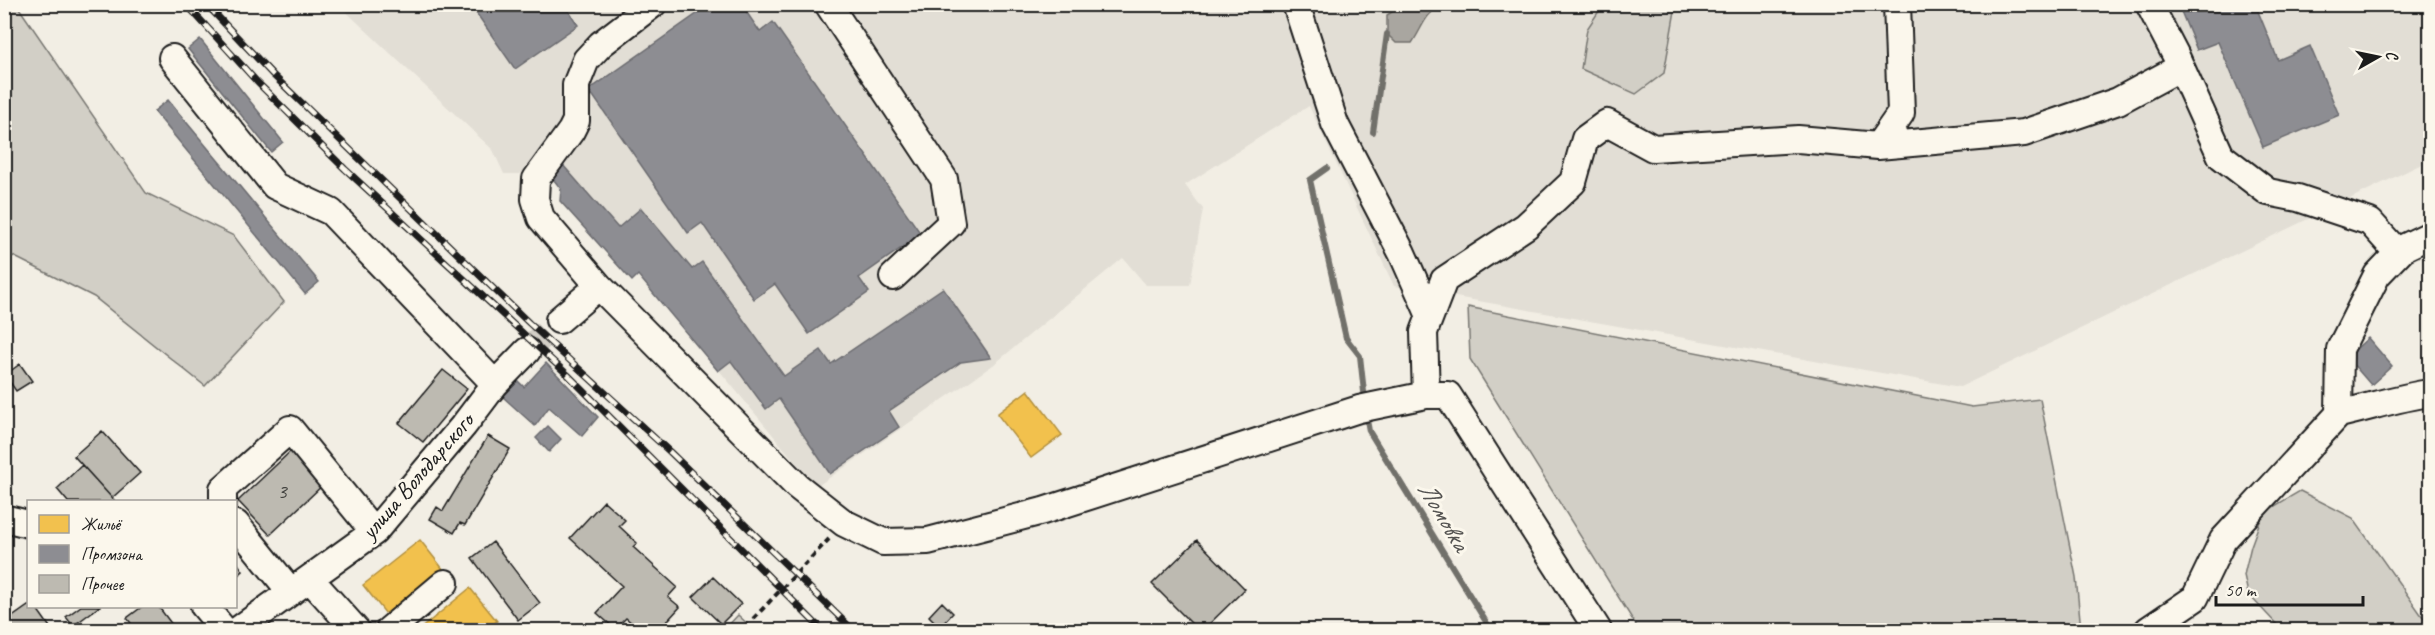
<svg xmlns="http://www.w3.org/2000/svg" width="2435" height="635" viewBox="0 0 2435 635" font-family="Caveat,sans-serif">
  <rect width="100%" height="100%" fill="#f2eee4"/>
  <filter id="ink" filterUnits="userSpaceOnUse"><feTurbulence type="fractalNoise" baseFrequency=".0167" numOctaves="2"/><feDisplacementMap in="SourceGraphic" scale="12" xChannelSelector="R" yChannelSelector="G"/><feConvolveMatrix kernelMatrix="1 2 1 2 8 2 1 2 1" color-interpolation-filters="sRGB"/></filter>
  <g filter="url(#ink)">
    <path fill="#e2ded5" d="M339,5H2430V160L1960,387L1394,286L1309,106L1185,185L1203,209L1190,285H1146L1123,258L993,365L816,487L542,157L520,174H504L493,150Z"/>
    <path fill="#d2cfc6" stroke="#777671" stroke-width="1.5" d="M4,5H17L146,193L234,236L284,302L205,386L94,297L5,252Z
      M1603,5H1676L1664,73L1636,94L1581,69L1587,29Z
      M1468,307L1972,407L2040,399L2076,577L2081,630H1639L1470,359Z
      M2300,491L2353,518L2430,627V630H2282L2248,594L2244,575L2251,546L2263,513Z
      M738,615L754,630H724Z"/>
    <path fill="#a9a6a0" stroke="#716f6b" stroke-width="1.5" d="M1403,5H1441C1424,15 1423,27 1412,43H1396L1387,34V15Z"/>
    <path fill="#f2c14e" stroke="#b2903f" stroke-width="1.5" d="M1028,390L1062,435L1031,458L997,414Z
      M420,540L443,569L386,614L363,585Z
      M470,588L497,621L486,630H472L468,625L462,630H419Z"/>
    <path fill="#8d8d92" stroke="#6b6b6f" stroke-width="1.5" d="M470,4H564L578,25L515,69Z
      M711,4H741L760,32L773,22L921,234L859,278L869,292L809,334L775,284L754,299L702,223L688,233L589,90Z
      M2178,4H2255L2278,60L2310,46L2339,115L2263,147L2218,42L2197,50Z
      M200,39L283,142L271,152L188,49Z
      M168,100L319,282L305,294L154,111Z
      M562,164L618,228L641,208L692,269L702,262L784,376L821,350L831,364L943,288L991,358L961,362L889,411L899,427L830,474L779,399L766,409L731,361L718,371L638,275L632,281L560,201L561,189L550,175Z
      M2368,338L2392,366L2371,385L2347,357Z
      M546,363L598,417L582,436L549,407L535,426L503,397L518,381L524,387Z
      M548,426L561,439L549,452L536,438Z"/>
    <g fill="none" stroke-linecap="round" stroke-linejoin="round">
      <path stroke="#716f6b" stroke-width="6" d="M1373,132L1387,34
        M1327,168L1310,180L1346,338L1360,356L1364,392
        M1367,420L1369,431L1491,630"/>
    </g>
    <path fill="#bdbab1" stroke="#1c1c1c" stroke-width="1.5" d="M20,364L32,381L16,391L5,375Z
      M443,370L467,389L423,442L399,423Z
      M102,431L140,473L112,498L74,456Z
      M488,436L510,449L465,525L460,523L454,533L430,519L437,507L443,511Z
      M294,448L326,482L270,535L238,501Z
      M82,465L112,498L115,502H68L57,489Z
      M604,501L625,520L619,526L637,543L633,547L677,587L668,597L680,607L659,630H640L626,618L615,629L597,613L622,586L570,538Z
      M1197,540L1245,589L1203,630H1198L1152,584Z
      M493,542L540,603L518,620L472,558Z
      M236,561L243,571L236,577Z
      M713,577L741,604L721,624L693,597Z
      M942,602L953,613L940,627L929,616Z
      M28,606H35L52,630H4V623Z
      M81,606H100L73,626L66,617Z
      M143,606H158L176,630H136L127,618Z"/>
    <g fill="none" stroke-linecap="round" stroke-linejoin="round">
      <path stroke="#d2cec6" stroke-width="26" stroke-dasharray="26 13" stroke-linecap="butt" d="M527,351L559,320"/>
      <defs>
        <path id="minor" d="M653,4L601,44L586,60L576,85V121L571,131L536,179L535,199L541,218L599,286L797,486L844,523L883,542L928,541L1043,511L1359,409L1426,395H1448L1598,630
          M828,4L944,179L951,223L893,277
          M1296,4L1335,124L1402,253L1430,316
          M2149,4L2175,54L2221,156L2268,192L2298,198L2370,222L2398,253
          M172,58L275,186L331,212L495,384
          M1878,146L2024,133L2118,101L2181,67
          M559,320L599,286
          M1426,395L1424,332L1444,280L1526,226L1573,182L1585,139L1607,123L1653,148L1798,139L1878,146L1901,113L1897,4
          M2339,414C2370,407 2400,397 2430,393
          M223,502V489L290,429L374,532
          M4,518L28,524
          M236,524L291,592
          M310,579L356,630
          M204,606L224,630
          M238,630L374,532L464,425L495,384L527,351
          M389,630L445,583
          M2148,630L2195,598L2223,540L2339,414L2340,349L2377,275L2403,248L2430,235"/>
      </defs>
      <use href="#minor" stroke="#1c1c1c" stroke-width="30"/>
      <path stroke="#1c1c1c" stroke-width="4" stroke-dasharray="6 4.5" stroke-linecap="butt" d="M753,619L829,539"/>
      <use href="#minor" stroke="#fbf7ec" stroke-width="26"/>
      <defs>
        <path id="rail" d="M186,4L258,83L345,169L568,375L822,630
          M206,4L273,75L529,323L670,452L853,630"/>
      </defs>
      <use href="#rail" stroke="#1c1c1c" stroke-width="7"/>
      <use href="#rail" stroke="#fbf7ec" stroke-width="4.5" stroke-dasharray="14" stroke-linecap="butt"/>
    </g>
  </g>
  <g text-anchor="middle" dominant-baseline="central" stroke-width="6" stroke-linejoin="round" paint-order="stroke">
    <g font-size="21" fill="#444441">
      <text x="282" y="491">3</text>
    </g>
    <g font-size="24" fill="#1c1c1c" stroke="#fbf7ec">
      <text transform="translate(417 476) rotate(-49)">улица Володарского</text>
    </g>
    <g font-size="26" font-style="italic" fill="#545351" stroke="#fbf7ec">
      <text transform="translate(1444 516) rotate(59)">Ломовка</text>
    </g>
  </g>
  <rect width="2435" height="635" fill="none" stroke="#fbf7ec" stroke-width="24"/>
  <rect x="12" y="12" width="2411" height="611" fill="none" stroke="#1c1c1c" stroke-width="2" filter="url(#ink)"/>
  <rect x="27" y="500" width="210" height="108" fill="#fbf7ec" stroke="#a29f99" stroke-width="1.5"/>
  <rect x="39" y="515" width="30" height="18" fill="#f2c14e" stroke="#a29f99" stroke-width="1.5"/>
  <text x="81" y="530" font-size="18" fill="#1c1c1c">Жильё</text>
  <rect x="39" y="545" width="30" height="18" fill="#8d8d92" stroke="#a29f99" stroke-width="1.5"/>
  <text x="81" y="560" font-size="18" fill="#1c1c1c">Промзона</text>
  <rect x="39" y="575" width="30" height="18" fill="#bdbab1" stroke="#a29f99" stroke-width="1.5"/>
  <text x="81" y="590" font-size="18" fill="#1c1c1c">Прочее</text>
  <g transform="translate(2378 57) rotate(81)" stroke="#fbf7ec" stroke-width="4.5" paint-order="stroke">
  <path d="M0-4.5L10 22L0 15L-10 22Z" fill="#1c1c1c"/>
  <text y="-9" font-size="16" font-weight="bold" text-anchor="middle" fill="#1c1c1c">С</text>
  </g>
  <path d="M2216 596v9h147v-9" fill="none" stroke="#1c1c1c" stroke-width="3"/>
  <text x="2225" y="596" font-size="18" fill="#1c1c1c" stroke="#fbf7ec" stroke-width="4.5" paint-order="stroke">50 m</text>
</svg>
